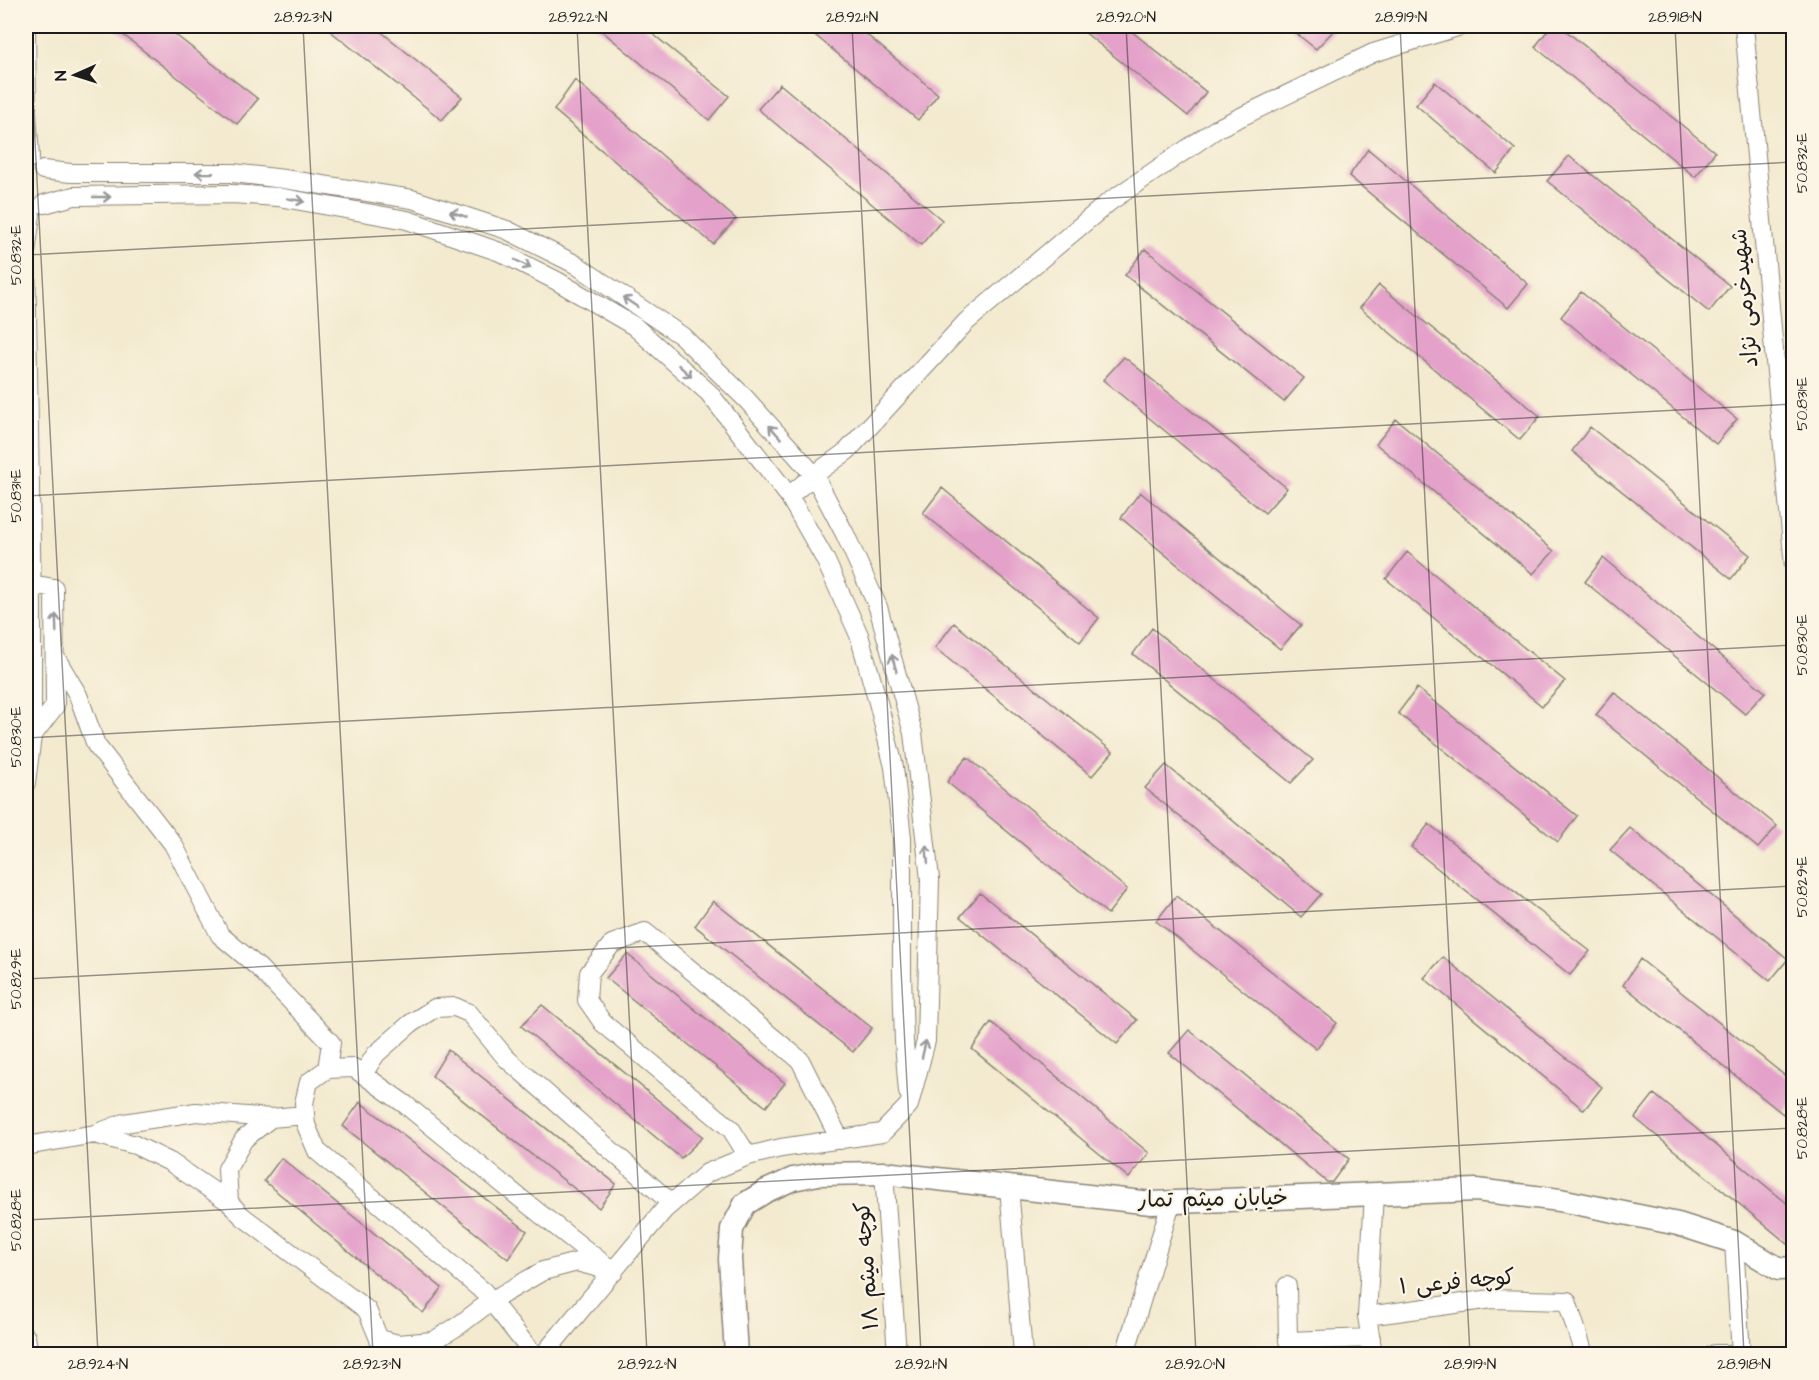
<svg xmlns="http://www.w3.org/2000/svg" width="1819" height="1380" viewBox="0 0 1819 1380" font-family="'Architects Daughter','Playpen Sans Arabic',sans-serif">
  <rect width="100%" height="100%" fill="#fcf5e5"/>
  <filter id="ink" filterUnits="userSpaceOnUse"><feTurbulence type="fractalNoise" baseFrequency=".0167" numOctaves="2"/><feDisplacementMap in="SourceGraphic" scale="12" xChannelSelector="R" yChannelSelector="G"/><feConvolveMatrix kernelMatrix="1 2 1 2 8 2 1 2 1" color-interpolation-filters="sRGB"/></filter>
  <filter id="wash" filterUnits="userSpaceOnUse"><feTurbulence type="fractalNoise" baseFrequency=".008" numOctaves="4" result="noise"/><feDisplacementMap in="SourceGraphic" scale="24" xChannelSelector="R" yChannelSelector="G"/><feGaussianBlur stdDeviation="1.35" result="paint"/><feColorMatrix in="noise" values="0 0 0 0 0 0 0 0 0 0 0 0 0 0 0 0 0 1.4 0 .05"/><feComposite in="paint" operator="in"/></filter>
  <g filter="url(#wash)">
    <rect width="100%" height="100%" fill="#f3eacf"/>
    <g id="blocks">
      <path fill="#e4a1ca" d="M112,26H164L258,99L237,124Z
        M324,26H374L462,97L442,120Z
        M596,26H643L729,96L709,120Z
        M804,26H856L938,94L918,120Z
        M1077,26H1125L1206,92L1188,116Z
        M1287,26H1338L1316,49Z
        M1551,26H1560L1715,152L1695,177L1535,47Z
        M575,80L736,219L713,244L554,110Z
        M1435,82L1515,149L1496,173L1416,105Z
        M780,84L942,220L921,245L758,109Z
        M1368,149L1528,284L1508,308L1349,176Z
        M1569,156L1730,286L1709,312L1547,181Z
        M1145,249L1304,378L1284,402L1125,275Z
        M1379,285L1540,416L1520,440L1360,308Z
        M1581,292L1737,419L1716,444L1561,317Z
        M1124,357L1287,488L1265,513L1103,380Z
        M1396,419L1554,551L1533,574L1376,444Z
        M1590,427L1750,555L1731,579L1572,451Z
        M942,488L1099,618L1080,642L923,513Z
        M1140,492L1301,625L1280,649L1121,518Z
        M1407,552L1565,681L1542,706L1386,579Z
        M1603,558L1765,692L1745,714L1585,582Z
        M954,623L1113,752L1092,776L935,648Z
        M1152,628L1313,760L1291,783L1133,654Z
        M1417,688L1577,816L1558,842L1398,713Z
        M1614,692L1777,826L1758,848L1596,715Z
        M967,757L1127,889L1108,914L947,782Z
        M1166,765L1321,894L1301,917L1145,788Z
        M1429,824L1590,951L1570,975L1411,847Z
        M1630,828L1788,959L1770,981L1610,850Z
        M980,893L1137,1020L1117,1044L960,917Z
        M1176,896L1337,1023L1316,1049L1156,921Z
        M713,901L872,1028L853,1052L695,926Z
        M627,954L785,1083L766,1107L606,978Z
        M1443,957L1602,1087L1584,1110L1424,978Z
        M1640,959L1794,1083V1101L1783,1114L1623,985Z
        M542,1005L703,1137L681,1158L521,1026Z
        M991,1022L1149,1153L1129,1178L972,1049Z
        M1189,1030L1349,1159L1332,1182H1327L1169,1053Z
        M448,1050L616,1184L599,1208L432,1076Z
        M1654,1094L1794,1209V1249L1635,1118Z
        M360,1102L527,1231L508,1259L343,1126Z
        M281,1158L442,1288L423,1313L264,1181Z"/>
    </g>
  </g>
  <g filter="url(#ink)">
    <use href="#blocks" fill-opacity="0" stroke="#888376" stroke-width="1.5"/>
    <g fill="none" stroke-linecap="round" stroke-linejoin="round">
      <defs>
        <path id="minor" d="M26,26L27,112L30,158
          M1744,26L1794,566
          M43,170L71,173H233L284,179L412,199L507,230L575,264L682,336L746,399L814,475L845,534L878,607L913,733L930,879L926,1041L909,1105L882,1133L781,1148L748,1156L707,1173L664,1210L544,1354
          M44,204L74,196L232,194L278,197L407,220L500,252L557,281L634,326L709,393L789,496L825,559L859,635L879,706L894,767L902,838V973L904,1042L908,1092
          M789,496L814,475L847,451L966,322L1109,202L1218,128L1373,53L1461,26
          M26,583L54,588L55,706L32,736H30
          M56,658L78,695L96,745L173,844L220,935L259,968L331,1043L327,1069
          M26,783L32,736V607L26,253L31,215
          M363,1074L376,1054L410,1024L435,1008L455,1007L469,1013L506,1058L671,1203
          M305,1115L271,1118L244,1139L227,1169L229,1202L242,1216L367,1310L379,1339L381,1354
          M95,1134L124,1123L196,1112L271,1118
          M26,1146L95,1134L135,1145L170,1162L229,1202
          M748,1156L731,1129L603,1023L587,1000L589,973L612,944L645,932L800,1060L840,1140
          M884,1173L897,1354
          M1009,1187L1023,1354
          M1734,1242L1741,1354
          M1287,1286L1288,1341L1371,1338
          M1367,1316L1492,1299L1567,1301L1584,1354
          M26,1337L29,1354
          M379,1339L398,1344L433,1341L458,1326L491,1301L543,1271L577,1262L607,1270
          M533,1354L484,1292L317,1151L306,1125L304,1103L309,1082L327,1069L354,1068L406,1105L520,1198L614,1272
          M1125,1354L1171,1203
          M1373,1354L1367,1316L1374,1194
          M1714,1354H1747"/>
        <path id="tertiary" d="M736,1354L730,1259L732,1229L745,1204L766,1191L793,1179L818,1174L884,1173L1151,1203L1476,1190L1560,1200L1678,1224L1734,1242L1779,1269L1794,1268"/>
      </defs>
      <use href="#minor" stroke="#888376" stroke-width="20"/>
      <use href="#tertiary" stroke="#888376" stroke-width="25"/>
      <use href="#minor" stroke="#fff" stroke-width="18"/>
      <use href="#tertiary" stroke="#fff" stroke-width="22"/>
    </g>
    <defs><path id="oneway-shaft" d="M-6 0H5M1.5-3L5.5 0L1.5 3" fill="none" stroke-width="1.6" stroke-linecap="round" stroke-linejoin="round" transform="scale(1.5)"/></defs>
    <g stroke="#999">
      <use href="#oneway-shaft" transform="translate(204 173) rotate(-179)"/>
      <use href="#oneway-shaft" transform="translate(102 197)"/>
      <use href="#oneway-shaft" transform="translate(296 200) rotate(10)"/>
      <use href="#oneway-shaft" transform="translate(458 214) rotate(-162)"/>
      <use href="#oneway-shaft" transform="translate(523 264) rotate(28)"/>
      <use href="#oneway-shaft" transform="translate(630 302) rotate(-146)"/>
      <use href="#oneway-shaft" transform="translate(685 371) rotate(42)"/>
      <use href="#oneway-shaft" transform="translate(775 432) rotate(-132)"/>
      <use href="#oneway-shaft" transform="translate(56 623) rotate(-92)"/>
      <use href="#oneway-shaft" transform="translate(894 663) rotate(-106)"/>
      <use href="#oneway-shaft" transform="translate(927 854) rotate(-96)"/>
      <use href="#oneway-shaft" transform="translate(924 1049) rotate(-77)"/>
    </g>
  </g>
  <path fill="none" stroke="#1c1c1c" stroke-width="1.5" stroke-opacity="0.45" d="M29,26L98,1354M303,26L373,1354M577,26L647,1354M852,26L921,1354M1126,26L1196,1354M1400,26L1470,1354M1675,26L1744,1354M26,255L1794,162M26,496L1794,404M26,738L1794,645M26,979L1794,886M26,1220L1794,1128"/>
  <g text-anchor="middle" dominant-baseline="central" stroke-width="4.5" stroke-linejoin="round" paint-order="stroke">
    <g font-size="22" fill="#1c1c1c" stroke="#fcf5e5">
      <text transform="translate(1745 298) rotate(-95)">شهیدخرمی نژاد</text>
      <text transform="translate(1213 1199) rotate(-1)">خیابان میثم تمار</text>
      <text transform="translate(867 1266) rotate(-94)">کوچه میثم ۱۸</text>
      <text transform="translate(1457 1282) rotate(-5)">کوچه فرعی ۱</text>
    </g>
  </g>
  <rect width="1819" height="1380" fill="none" stroke="#fcf5e5" stroke-width="66"/>
  <g transform="translate(75 75) rotate(267)" stroke="#fcf5e5" stroke-width="4.5" paint-order="stroke">
  <path d="M0-4.5L10 22L0 15L-10 22Z" fill="#1c1c1c"/>
  <text y="-9" font-size="16" font-weight="bold" text-anchor="middle" fill="#1c1c1c">N</text>
  </g>
  <rect x="33" y="33" width="1753" height="1314" fill="none" stroke="#1c1c1c" stroke-width="2"/>
  <g font-size="15" text-anchor="middle" fill="#1c1c1c">
    <text x="303" y="22">28.923°N</text>
    <text x="578" y="22">28.922°N</text>
    <text x="852" y="22">28.921°N</text>
    <text x="1126" y="22">28.920°N</text>
    <text x="1401" y="22">28.919°N</text>
    <text x="1675" y="22">28.918°N</text>
    <text transform="translate(1802 163) rotate(-90)" y="5">50.832°E</text>
    <text transform="translate(16 255) rotate(-90)" y="5">50.832°E</text>
    <text transform="translate(1802 404) rotate(-90)" y="5">50.831°E</text>
    <text transform="translate(16 496) rotate(-90)" y="5">50.831°E</text>
    <text transform="translate(1802 645) rotate(-90)" y="5">50.830°E</text>
    <text transform="translate(16 737) rotate(-90)" y="5">50.830°E</text>
    <text transform="translate(1802 887) rotate(-90)" y="5">50.829°E</text>
    <text transform="translate(16 979) rotate(-90)" y="5">50.829°E</text>
    <text transform="translate(1802 1128) rotate(-90)" y="5">50.828°E</text>
    <text transform="translate(16 1220) rotate(-90)" y="5">50.828°E</text>
    <text x="98" y="1369">28.924°N</text>
    <text x="372" y="1369">28.923°N</text>
    <text x="647" y="1369">28.922°N</text>
    <text x="921" y="1369">28.921°N</text>
    <text x="1195" y="1369">28.920°N</text>
    <text x="1470" y="1369">28.919°N</text>
    <text x="1744" y="1369">28.918°N</text>
  </g>
</svg>
